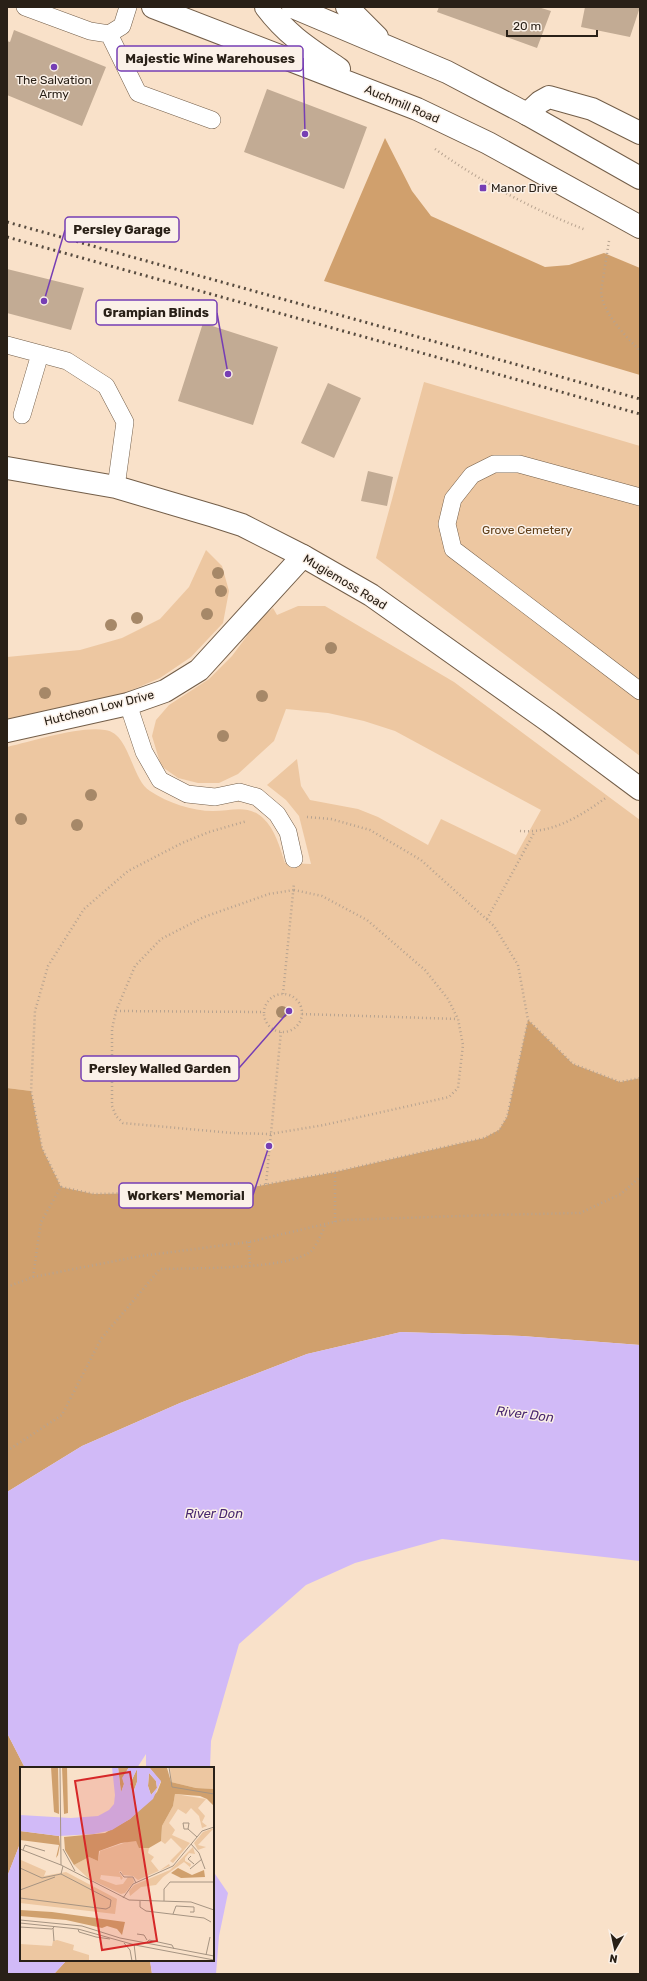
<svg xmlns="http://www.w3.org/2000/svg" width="647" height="1981" viewBox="0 0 647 1981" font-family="Rubik,sans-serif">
  <rect width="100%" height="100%" fill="#f9e1c9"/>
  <path fill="#edc7a1" d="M424,382L640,446V756L376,558Z
    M206,550L222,566L229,591L223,623L191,657L160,678L125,693L7,719V657L80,650L122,638L160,619L189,587Z
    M298,606H325L454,682L640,820V1078L620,1082L573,1064L528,1021L507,1117L499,1131L484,1138L335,1172L230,1191L94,1194L61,1187L42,1148L31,1091L7,1088V747C34,741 79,726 105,730C130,733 131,779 150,791C168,803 192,811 213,811C231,811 248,804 263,818C275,829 280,848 285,863L311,864L299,816L286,800L267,785L297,759L301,786L310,800L358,809L378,817L428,845L441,819L516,855L541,810L395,731L364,721L328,713L286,709L274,741L238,774L219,783H198L178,778L161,766L152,736L156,720L169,705L209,679L232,656L258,621L273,608L277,615Z"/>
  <path fill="#d0a06d" d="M385,138L412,191L431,216L545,267L569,265L604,253L640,268V375L324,281Z
    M528,1020L573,1064L620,1082L640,1078V1345L522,1336L401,1332L307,1354L180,1403L82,1446L7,1492V1088L31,1091L42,1148L61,1187L94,1194L230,1191L335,1172L484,1138L499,1130L507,1117Z
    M7,1733L25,1768H21V1841L7,1877Z
    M67,1960H150L152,1974H54Z"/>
  <path fill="#d1baf7" d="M401,1332L522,1336L640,1345V1561L442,1539L355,1563L306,1585L239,1644L211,1741L210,1768H146V1754L137,1768H25L7,1733V1492L82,1446L180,1403L307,1354Z
    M21,1841V1960H67L54,1974H7V1877Z
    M213,1871L228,1893L219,1936L216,1974H152L150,1960H213Z"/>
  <path fill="#c2ab94" d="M439,7H538L551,11L537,48L437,12Z
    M585,7H640L630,37L581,27Z
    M14,30L106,67L82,126L7,95V41L10,42Z
    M267,89L367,127L344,189L244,152Z
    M7,269L84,288L71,330L7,313Z
    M203,323L278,347L253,425L178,401Z
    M328,383L361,398L334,458L301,443Z
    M368,471L393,477L387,506L361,501Z"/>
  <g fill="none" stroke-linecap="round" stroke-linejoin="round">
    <defs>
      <path id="service" d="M25,7L90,31L109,34L122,26L128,7
        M109,34L138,93L212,120
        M7,345L67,361L106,386L125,422L116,487
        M22,415L40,354
        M640,497L519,464H494L472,475L453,499L447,524L453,549L640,691
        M128,704L144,752L160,780L187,794L215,797L239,792L257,797L277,814L288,832L294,859"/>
      <path id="minor" d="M527,114L540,102L549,97L592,109L640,133
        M7,731L128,704L165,691L199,670L303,556"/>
      <path id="primary" d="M153,7L417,109L488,143L640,227
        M266,7C288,36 310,49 339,69
        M293,7L447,72L527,114L640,178
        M347,7L377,37
        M7,468L116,487L214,516L242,525L303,556L371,595L550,722L640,789"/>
    </defs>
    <use href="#service" stroke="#735e49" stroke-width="18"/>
    <use href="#minor" stroke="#735e49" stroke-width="24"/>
    <use href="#primary" stroke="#735e49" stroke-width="24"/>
    <path stroke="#b7a390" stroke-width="2.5" stroke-dasharray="1 3" stroke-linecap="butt" d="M435,149C483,183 532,209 586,230
      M609,241L601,291C602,313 625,335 640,351
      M307,817L331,819L370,830L421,860L494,926L518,965L528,1020L573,1064L620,1082L640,1078
      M520,831C553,834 582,815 607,797
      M294,890L322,896L367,920L425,970L448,999L458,1019L463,1045L458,1088L449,1097L324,1125L270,1134L232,1133L123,1123L116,1116L112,1106V1029L116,1011L135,966L161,939L204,917L269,894Z
      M487,919L534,833
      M283,994L294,883
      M264 1013a19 19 0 1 1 38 0a19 19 0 1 1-38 0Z
      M116,1011L263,1012
      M302,1014L458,1019
      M266,1184L281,1032
      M61,1187L42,1148L31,1091L35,1011L48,966L84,909L128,871L182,843L209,832L247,821
      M335,1222V1172
      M249,1242L250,1266
      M33,1277L141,1256L249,1242L342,1220L491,1215L580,1213L621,1194L640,1177
      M7,1287L33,1277L41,1222L61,1187L94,1194L230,1191L335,1172L484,1138L499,1131L507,1117L528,1021
      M7,1451L62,1415L101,1339L160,1269C191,1268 290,1270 311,1251C317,1245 322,1232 326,1224"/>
    <use href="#service" stroke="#fff" stroke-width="17"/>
    <use href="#minor" stroke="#fff" stroke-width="22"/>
    <use href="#primary" stroke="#fff" stroke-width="22"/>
    <path stroke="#574b3f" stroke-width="3" stroke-dasharray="2 4" stroke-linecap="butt" d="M7,222L640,399
      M7,237L640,414"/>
  </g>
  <g fill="#a68868">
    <circle cx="218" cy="573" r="6"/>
    <circle cx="221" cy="591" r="6"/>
    <circle cx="207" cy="614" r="6"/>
    <circle cx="137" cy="618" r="6"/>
    <circle cx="111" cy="625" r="6"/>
    <circle cx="331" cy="648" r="6"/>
    <circle cx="45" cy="693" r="6"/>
    <circle cx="262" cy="696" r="6"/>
    <circle cx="223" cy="736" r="6"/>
    <circle cx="91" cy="795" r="6"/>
    <circle cx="21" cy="819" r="6"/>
    <circle cx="77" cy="825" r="6"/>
    <circle cx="282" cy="1012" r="6"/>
  </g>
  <g fill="#763eb4" stroke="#fbf1e8" stroke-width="1.5">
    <circle cx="54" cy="67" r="4"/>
    <rect x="479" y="184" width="8" height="8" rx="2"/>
  </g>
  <g text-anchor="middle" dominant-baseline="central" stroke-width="3" stroke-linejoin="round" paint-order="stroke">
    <g font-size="12" fill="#292017" stroke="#fbf1e8">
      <text x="54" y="80">The Salvation<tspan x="54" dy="14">Army</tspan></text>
      <text x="491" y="188" text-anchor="start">Manor Drive</text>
    </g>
    <g font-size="12" fill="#292017" stroke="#fbf1e8">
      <text transform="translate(402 104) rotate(23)">Auchmill Road</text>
      <text transform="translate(345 582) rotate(31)">Mugiemoss Road</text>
      <text transform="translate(99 708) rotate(-14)">Hutcheon Low Drive</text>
    </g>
    <g font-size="12" fill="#624019" stroke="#fbf1e8">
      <text x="527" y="530">Grove Cemetery</text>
    </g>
    <g font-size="13" font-style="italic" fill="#49286f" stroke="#fbf1e8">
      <text transform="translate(525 1414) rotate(7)">River Don</text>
      <text x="214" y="1513">River Don</text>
    </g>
  </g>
  <g transform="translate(20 1767)">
    <rect width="194" height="194" fill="#f9e1c9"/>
    <path d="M150,0H194V22L176,21L151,15ZM155,27L186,32L178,41L185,49L182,55L187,59L182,61L179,49L171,41L166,47L158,42L149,56L155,63L152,68L170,76L153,96L150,94L162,82L151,71L145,77L141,74L142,59L153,39ZM194,61L178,78L186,80L178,83L174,76L183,65ZM113,73L116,74L120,81H129L128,86L134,90L131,94L139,104L149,97L150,99L118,113L113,109L103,108L101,104L99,105L103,111L101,113L100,110L81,108L80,112L96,118L103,117L108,110L113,111L114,115L105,126L101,127L68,111L54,98L69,90L78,94L80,84ZM173,80L175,87L169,86L165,91V94L171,97L170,100L164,95L143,110L136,118L121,120L110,129L109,124L114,118L150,103ZM1,93L26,104L24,109L46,105L97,132L95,147L0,136ZM37,173L54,178L53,183L69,188V194H0V177L32,179L33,174Z" fill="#edc7a1"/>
    <path d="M31,0H38L39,47L34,45ZM42,0H47L48,46L44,47ZM98,0H109L103,11L104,17L101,26ZM129,0L147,1L151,15L176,21L194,22V39L187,32L180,29L155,27L153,39L142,59L141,74L129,81H119L116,74L101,76L79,84L78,94L69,90L54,98L45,83L44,70L85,66L110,52L137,25L141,15ZM117,2V15L113,26L110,17ZM129,6L136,14L137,21L131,28L128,19ZM0,64L39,69L40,78L38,88L36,91L39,78L0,73ZM158,101L172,108L184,103L185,110L161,111L151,106ZM0,143L32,145L105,155L102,168L97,162L87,159L82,161L46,153L0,149Z" fill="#d0a06d"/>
    <path d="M92,0H98L101,25L104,17L102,11L109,0H129L141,14L133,32L110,52L92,63L74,67L39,69L0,64V48L51,51L78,49L89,43L94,37L95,28ZM117,2V15L113,26L110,17ZM129,6L136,14L137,21L131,28L128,19Z" fill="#d1baf7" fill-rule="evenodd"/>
    <path fill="none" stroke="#a69482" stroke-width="1" d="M40,0L41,98L109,133L171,135L194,143M149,0L152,20L194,27M168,62L169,56H163L164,62H168L177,70M171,77L179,86L185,102M0,82L41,98M43,82L55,104M3,83L5,78L25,84M171,89L168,92L174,97M0,101L22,111L41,107L43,99M170,102L182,92M100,105L104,110H113L116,116M0,123L35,110M0,131L86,142L90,140L91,133L41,107M103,131L113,117L153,99L182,64L194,60M120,134V140L126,144L184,151L191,155M144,134V122L150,115H194M153,147L156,139L174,140V145H170M0,153L62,159L100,171L194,189M0,156L58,162L115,178L194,193M0,160L32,162L35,159M33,161L34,174M58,162L59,165L76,170L90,172M117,167L124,168L127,173M104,176L110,183L112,194M126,176L129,173L152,178L154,182M114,177L116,194M186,188L190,170"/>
    <path fill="#d62828" fill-opacity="0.15" stroke="#d62828" stroke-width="2" d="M110,5L137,174L82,183L55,14Z"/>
    <rect width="194" height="194" fill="none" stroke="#292017" stroke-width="2"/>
  </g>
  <path fill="none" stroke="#763eb4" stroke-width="1.5" d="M305 134L303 58M44 301L65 230M228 374L217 313M289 1011L239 1068M269 1146L253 1195"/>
  <g fill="#763eb4" stroke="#fbf1e8" stroke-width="1.5">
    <circle cx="305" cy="134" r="4"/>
    <circle cx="44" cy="301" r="4"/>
    <circle cx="228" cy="374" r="4"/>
    <circle cx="289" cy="1011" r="4"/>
    <circle cx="269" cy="1146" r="4"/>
  </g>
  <g fill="#fbf1e8" stroke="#763eb4" stroke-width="1.5">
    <rect x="117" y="46" width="186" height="25" rx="4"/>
    <rect x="65" y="217" width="114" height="25" rx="4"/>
    <rect x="96" y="300" width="121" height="25" rx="4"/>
    <rect x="81" y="1056" width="158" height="25" rx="4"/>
    <rect x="119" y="1183" width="134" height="25" rx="4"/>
  </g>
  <g font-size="13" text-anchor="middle" font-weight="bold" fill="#292017">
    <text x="210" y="63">Majestic Wine Warehouses</text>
    <text x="122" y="234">Persley Garage</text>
    <text x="156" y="317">Grampian Blinds</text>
    <text x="160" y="1073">Persley Walled Garden</text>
    <text x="186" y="1200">Workers' Memorial</text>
  </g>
  <rect width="647" height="1981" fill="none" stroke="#292017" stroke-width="16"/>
  <g transform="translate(615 1949) rotate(189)" stroke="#fbf1e8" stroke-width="3" paint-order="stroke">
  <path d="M0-3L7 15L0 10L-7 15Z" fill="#292017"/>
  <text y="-6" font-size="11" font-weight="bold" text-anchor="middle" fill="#292017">N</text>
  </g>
  <path d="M507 30v6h90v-6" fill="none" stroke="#292017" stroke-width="2"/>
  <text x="513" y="30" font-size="12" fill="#292017" stroke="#fbf1e8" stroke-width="3" paint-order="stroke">20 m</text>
</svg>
